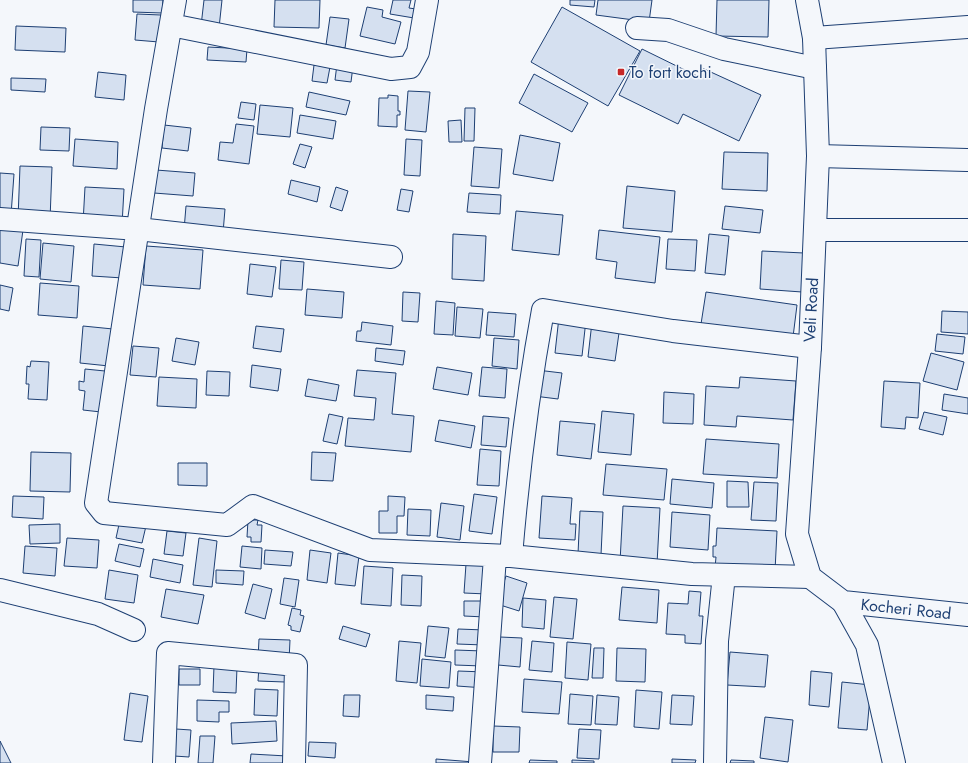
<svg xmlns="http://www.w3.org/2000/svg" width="968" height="763" viewBox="0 0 968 763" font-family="Jost,sans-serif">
  <rect width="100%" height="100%" fill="#f4f7fb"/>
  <path fill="#d5e0f0" stroke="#1d3f73" d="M133,0H163L162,13L133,12Z
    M204,0H222L219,28L201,26Z
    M275,0H320L319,28L274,27Z
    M393,0H411L409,8L416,9L414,18L390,14Z
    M570,0H595L594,7L570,5Z
    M598,0H652L649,22L596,15Z
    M717,0H769L768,37L716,36Z
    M367,7L383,10L382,17L401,22L395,44L360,36Z
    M562,7L640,51L608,106L531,62Z
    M137,14L161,15L159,42L135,40Z
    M330,17L349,19L345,48L326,45Z
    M16,26L66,28L65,52L15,50Z
    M208,47L247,49L246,62L207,60Z
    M642,49L699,77L702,68L761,95L739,141L683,114L678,124L619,95Z
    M337,64L353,66L351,82L335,80Z
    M314,65L330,67L327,83L312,81Z
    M98,72L126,75L124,100L95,97Z
    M534,74L588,103L572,132L519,103Z
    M11,78L46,79L45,92L11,90Z
    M408,91L430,92L426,132L405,130Z
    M309,92L350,101L346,115L306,107Z
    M388,95L398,96V111H400V115H397V127L378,126L379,98H388Z
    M241,102L256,104L254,120L238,118Z
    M260,105L293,108L290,137L257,134Z
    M465,108H475L474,141H464Z
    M300,115L336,121L333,139L297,133Z
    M461,120L462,142H449L448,121Z
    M236,124L254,126L249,164L218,160L220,142L233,143Z
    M164,125L191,128L188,151L162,148Z
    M41,127L70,128L69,151L40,150Z
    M520,135L560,143L553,181L513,174Z
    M75,139L118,142L117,169L73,166Z
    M406,139L422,140L420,176L404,175Z
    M300,144L312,147L305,168L293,164Z
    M474,147L502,149L499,188L471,186Z
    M724,152L768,153L767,191L722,189Z
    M20,166L52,167L50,220L18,219Z
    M156,170L195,173L193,196L154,193Z
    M0,173L14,174L11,215H0Z
    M291,180L320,187L317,202L288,194Z
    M627,186L675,191L672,232L623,228Z
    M85,187L124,189L122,225L83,223Z
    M336,187L348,191L342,211L330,207Z
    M401,189L413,191L409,212L397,210Z
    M469,193L501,195L500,214L467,212Z
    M186,206L225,209L223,233L184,230Z
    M725,206L763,210L760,233L722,229Z
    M516,211L563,215L559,255L512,250Z
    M0,228L23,230L18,266L0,263Z
    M599,230L660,237L655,283L615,278L617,262L596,259Z
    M453,234L486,236L484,281L452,279Z
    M709,234L729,236L725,275L705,273Z
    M26,239L41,240L39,277L24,276Z
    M668,239L697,240L695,271L666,269Z
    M43,243L74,246L71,282L40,279Z
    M94,244L126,247L123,278L92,276Z
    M146,246L203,250L200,289L143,285Z
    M762,251L804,253L802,292L760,289Z
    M281,260L304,262L302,290L279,289Z
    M250,264L276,267L272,297L247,294Z
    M40,283L79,286L77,318L38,315Z
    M0,285L13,288L9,311L0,309Z
    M307,289L344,292L342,318L305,315Z
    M403,292L420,293L418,322L402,321Z
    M706,292L797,305L793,337L701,324Z
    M436,301L455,303L453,335L434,334Z
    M457,307L483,309L480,338L455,336Z
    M942,311L968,312V334L941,332Z
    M488,312L516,314L514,337L486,335Z
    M559,317L586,320L582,356L555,353Z
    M362,322L393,326L391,345L356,341L357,331H361Z
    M592,322L620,326L615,361L588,357Z
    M83,326L113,329L109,366L80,363Z
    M256,326L284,329L281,352L253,348Z
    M937,334L965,337L963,354L935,351Z
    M176,338L199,342L195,365L172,361Z
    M494,338L519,340L517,369L492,366Z
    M133,346L159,348L156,377L130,375Z
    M376,348L405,351L403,365L375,361Z
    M931,353L964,362L957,390L923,381Z
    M31,361L49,362L47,400L28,399L29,384H26L27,366L30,367Z
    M252,365L281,369L278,391L250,387Z
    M437,367L472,373L468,395L433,389Z
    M482,367L507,369L505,398L479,396Z
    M85,369L105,371L101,412L83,410L85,391L79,390V381L84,382Z
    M357,370L396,373L392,414L414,416L411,452L345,446L348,418L374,420L376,398L354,396Z
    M537,370L562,373L558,399L534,396Z
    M207,371L230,372L229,396L206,395Z
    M159,377L197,379L196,408L157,406Z
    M740,377L796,381L793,420L737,416L736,427L704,425L706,386L739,388Z
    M308,379L339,385L336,401L305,396Z
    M884,381L920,383L918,418L906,417L905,429L881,427Z
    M664,392L694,394L693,424L663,423Z
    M944,394L968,398V414L942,410Z
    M602,411L634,414L631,455L598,452Z
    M924,412L947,417L943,435L919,429Z
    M329,414L343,417L337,444L323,441Z
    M483,416L509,418L506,447L481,445Z
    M439,420L475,426L471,448L435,441Z
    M560,421L595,424L591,459L557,455Z
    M706,439L779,444L777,478L703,474Z
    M480,449L501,451L499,486L477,485Z
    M31,452L71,453L70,492L30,491Z
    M312,452L336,453L333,481L311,480Z
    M178,463H207V486L178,485Z
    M606,464L667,469L664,500L603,495Z
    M672,479L714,483L712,508L670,504Z
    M727,481L748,482L749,507H727Z
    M754,482L778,483L776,521L751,520Z
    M474,494L497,497L492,534L469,531Z
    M13,496L44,497L43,519L12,517Z
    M388,496L405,497L404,516H397V533H379V511H388Z
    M542,496L572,498L570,524H576L575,540L539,538Z
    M441,503L464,506L460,540L437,537Z
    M623,506L660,508L657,564L620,562Z
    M408,509L431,510L430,536L407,535Z
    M580,511L603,512L601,555L578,554Z
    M672,512L710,515L708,550L670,547Z
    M120,520L146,526L142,543L116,538Z
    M248,520H258L257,525H262L261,542H251V537H247Z
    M60,524V543L30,544L29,525Z
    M717,528L777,531L775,571L715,568L716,557H713V546H716Z
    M167,531L186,533L183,556L164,554Z
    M67,538L99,540L97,568L64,566Z
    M199,538L217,541L212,587L193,585Z
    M119,544L144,549L140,567L115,561Z
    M25,546L57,548L55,576L23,573Z
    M242,546L262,548L261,569L240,567Z
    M265,550L293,552L291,566L264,564Z
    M310,550L331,553L327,583L307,580Z
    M338,553L359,556L355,586L335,584Z
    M153,559L183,565L180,583L150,577Z
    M466,564L488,565L487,594L464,593Z
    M364,566L393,568L391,606L361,604Z
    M109,570L138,575L134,603L105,599Z
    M216,570L244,571L243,585L216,583Z
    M402,575L422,576L421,606L401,605Z
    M506,576L527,583L519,611L497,604Z
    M284,578L299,580L295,607L280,604Z
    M253,584L272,589L265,619L245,613Z
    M622,587L659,590L657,623L619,620Z
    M166,589L204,595L198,624L161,617Z
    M689,591L701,592L699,616H703L701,644L685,643V635L666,634L668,603L688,604Z
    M554,597L577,599L573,639L550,637Z
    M523,598L546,600L544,629L522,627Z
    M464,601H486L485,617L464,616Z
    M292,608L301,610L300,615L304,616L300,632L291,630V626L288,625Z
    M343,626L370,634L366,647L339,639Z
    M428,626L449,628L445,658L425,656Z
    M458,629L485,630L484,645L457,644Z
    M500,637L522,638L520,667L498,665Z
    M259,639L290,640L289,661L258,659Z
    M399,641L421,643L417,683L396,681Z
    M532,641L554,643L552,672L529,670Z
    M567,642L591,644L588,680L565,678Z
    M594,648H604L603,678H592Z
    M617,648L646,649L645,682L616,681Z
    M455,650L483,651L482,666L455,665Z
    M730,652L768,655L765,687L727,685Z
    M422,659L451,662L449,688L420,686Z
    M214,666L237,667L236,693L213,692Z
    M259,666L286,667L285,682L258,681Z
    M179,669H200V685H179Z
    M458,671L485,672V688L457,686Z
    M811,671L832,673L829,707L809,705Z
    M524,679L562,682L559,714L522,712Z
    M842,682L871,685L867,730L838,728Z
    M255,689L278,690L277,716L254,715Z
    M636,690L662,692L659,729L634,727Z
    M130,693L148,696L142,742L124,740Z
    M570,694L593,696L591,725L568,724Z
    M344,695H360L359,717L343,716Z
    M426,695L454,697L453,711L426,709Z
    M597,695L619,697L617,725L595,724Z
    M672,695L694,696L692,725L670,724Z
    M197,700L229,701V712H219V722L197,721Z
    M765,717L793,720L788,762L760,758Z
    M276,721L277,741L232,744L231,723Z
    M493,726L520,727L519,752H493Z
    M176,729L191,730L189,757L174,756Z
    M579,729L601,730L599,759L577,758Z
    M200,736H215L213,763H198Z
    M0,741L11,763H0Z
    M309,742L336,743L335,758L308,756Z
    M251,754L287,756V763H250Z
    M436,759L474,762V763H436Z
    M672,759L696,760L695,763H672Z
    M530,760L557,761V763H529Z
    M572,760L594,761V763H572Z
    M731,760L754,761V763H730Z"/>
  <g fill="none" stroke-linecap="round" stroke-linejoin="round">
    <defs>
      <path id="minor" d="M175,0L156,109L96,503L104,513L227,525L253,506L370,550L511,556L692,574L810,577
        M171,25L391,69L410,67L418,52L427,0
        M637,28L668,30L724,49L815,68
        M814,38L968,27
        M818,156L967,160
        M0,219L138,229L391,257
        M815,230H968
        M511,556C518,473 528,392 543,310L673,331L810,347
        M0,590L98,614L134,630
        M843,602L867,645L894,763
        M164,763L168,653L296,665L294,763
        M480,763L495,557
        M715,763L717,641L724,575"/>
      <g id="major">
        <path id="s1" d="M807,0L814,38L818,156L810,347L797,534L810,577L843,602L968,615"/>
      </g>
    </defs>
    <use href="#minor" stroke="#1d3f73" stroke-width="24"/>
    <use href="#major" stroke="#1d3f73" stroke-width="24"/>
    <use href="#minor" stroke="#f4f7fb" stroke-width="22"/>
    <use href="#major" stroke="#f4f7fb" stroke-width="22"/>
  </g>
  <rect fill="#c62828" stroke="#f4f7fb" stroke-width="1.5" x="617" y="68" width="8" height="8" rx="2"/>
  <g text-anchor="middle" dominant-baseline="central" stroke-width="3" stroke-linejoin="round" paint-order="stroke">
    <g font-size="16" fill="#1d3f73" stroke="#f4f7fb" text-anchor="start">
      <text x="629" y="72">To fort kochi</text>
    </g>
    <g font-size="16" fill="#1d3f73" stroke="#f4f7fb">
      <text transform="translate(811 310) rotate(-87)">Veli Road</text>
      <text stroke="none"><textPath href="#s1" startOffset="685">Kocheri Road</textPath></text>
    </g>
  </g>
</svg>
